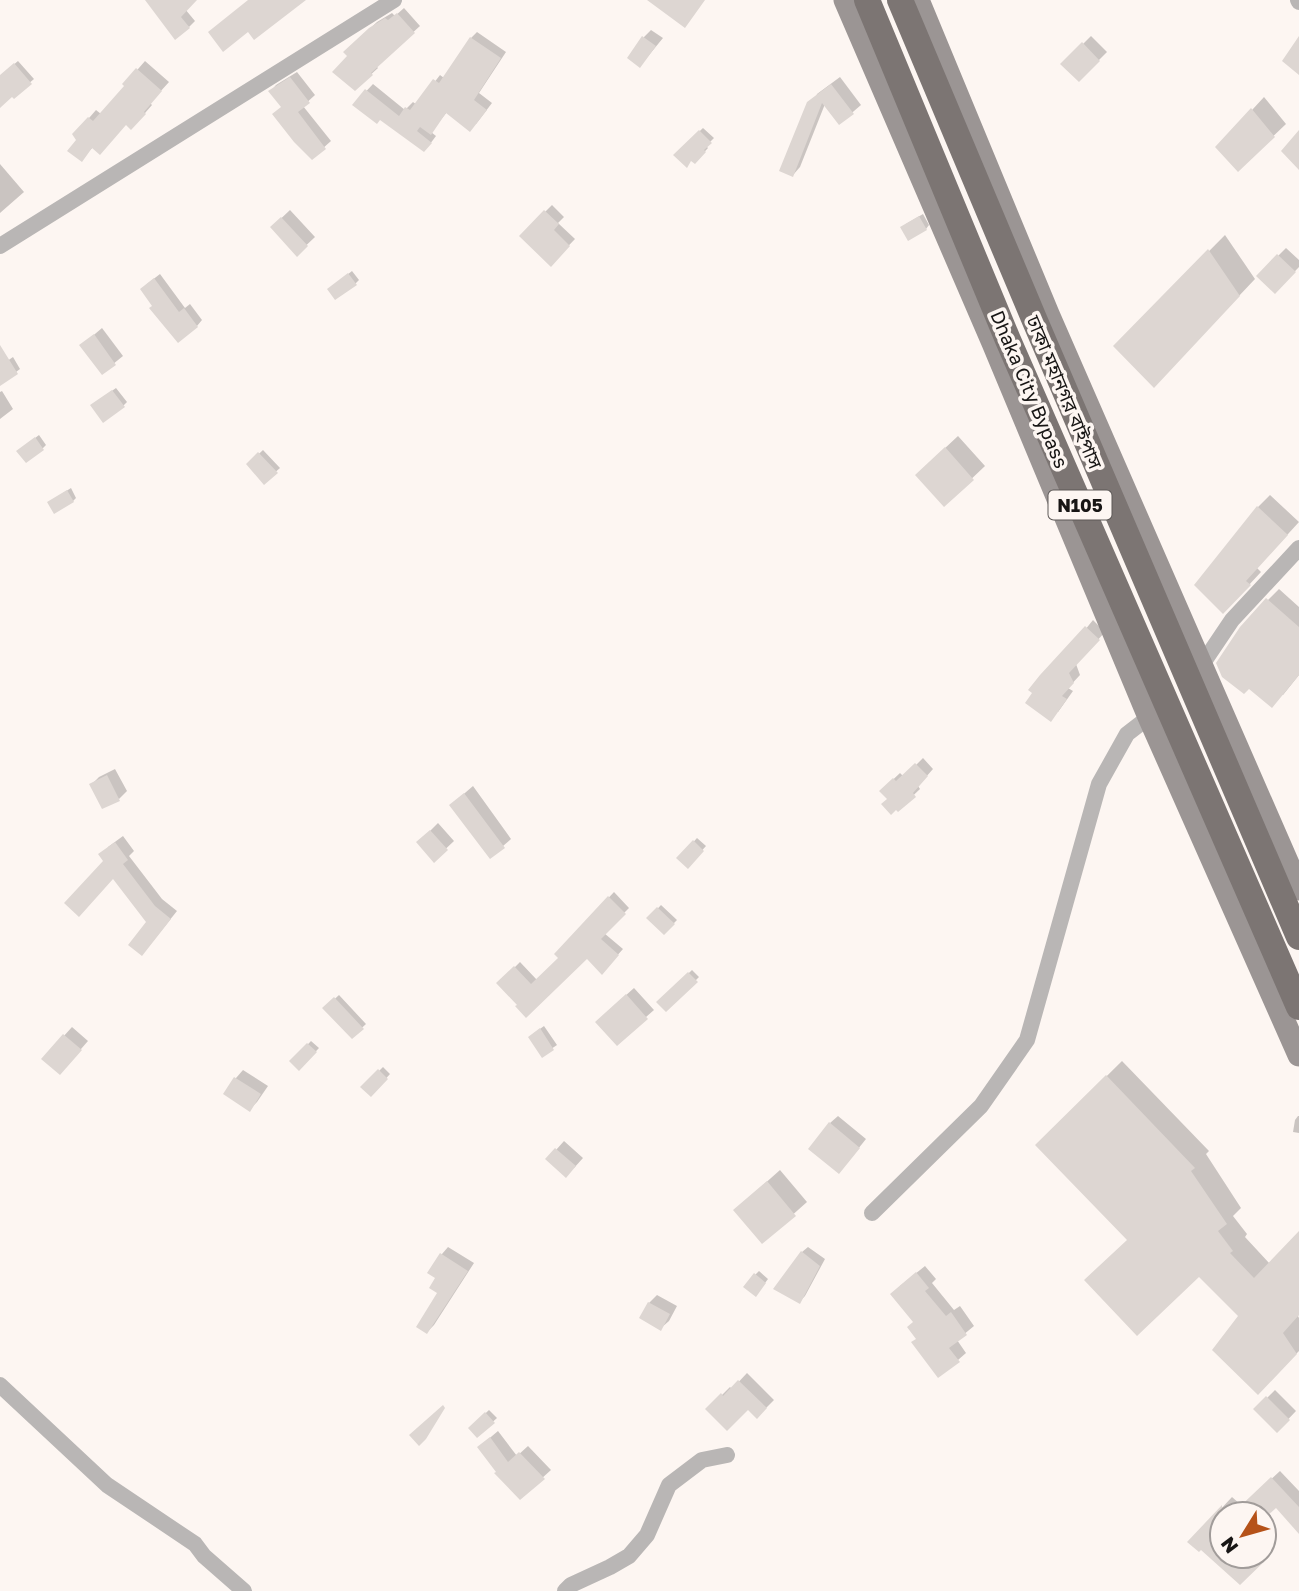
<svg xmlns="http://www.w3.org/2000/svg" width="1299" height="1591" viewBox="0 0 1299 1591" font-family="'Golos Text','Noto Sans Bengali',sans-serif">
  <rect width="100%" height="100%" fill="#fdf6f2"/>
  <path fill="#0003" d="M148,0H195L185,9L195,21L189,27Z
    M404,8L420,26L376,66L378,68L355,89L349,56L345,52L377,22L392,13L395,16Z
    M651,30L663,38L640,66L644,37Z
    M477,32L506,52L479,93L492,103L476,124L447,112L431,132L436,136L430,144L356,102L373,84L405,110L413,102L417,105L440,75L444,78L471,38Z
    M1091,36L1107,52L1079,80L1063,64Z
    M18,61L34,79L14,96L0,98V76Z
    M145,61L169,82L150,103L152,105L139,120L127,123L93,147L82,159L89,118L96,110L101,114L127,86L125,84Z
    M297,72L315,95L303,106L331,141L312,158L282,106L271,91L276,85Z
    M840,77L861,105L840,123L825,104L800,167L793,175L817,94Z
    M1264,97L1286,124L1238,170L1218,147Z
    M703,128L714,138L706,146L708,148L695,162L675,155Z
    M0,164L24,192L0,213Z
    M552,205L564,217L558,223L575,239L551,264L521,236Z
    M290,210L315,237L297,254L272,227Z
    M923,214L929,225L926,229L906,224Z
    M1225,235L1255,279L1170,369L1115,346Z
    M1286,248L1299,260V267L1275,292L1258,276Z
    M352,271L359,280L355,284L333,286Z
    M160,274L185,308L190,304L202,320L197,326L154,305L147,284Z
    M102,328L123,356L102,373L82,345Z
    M13,357L20,369L0,384V366Z
    M116,388L127,402L123,406L96,402Z
    M2,391L13,409L0,419V392Z
    M39,435L46,445L43,448H22Z
    M958,436L985,466L944,505L929,463Z
    M263,450L280,468L264,482L248,464Z
    M71,488L76,498L73,501L49,502Z
    M1270,495L1299,522L1257,568L1261,572L1235,600L1258,507Z
    M1279,589L1299,607V675L1283,695L1249,687L1268,600Z
    M1093,620L1105,632L1076,664L1080,675L1068,688L1073,691L1058,712L1027,702Z
    M923,758L933,769L918,786L920,789L898,810L881,791L900,773L904,777Z
    M115,769L127,791L119,799L92,784L99,777Z
    M473,786L511,839L503,846L451,805Z
    M438,823L454,841L436,858L418,843Z
    M123,836L134,851L129,856L162,899L177,911L149,946L148,922L105,861L108,847Z
    M697,838L706,846L688,866L679,858Z
    M614,892L629,908L604,933L623,949L606,968L587,957L519,1005L499,983L520,962L537,980L560,958L556,954Z
    M661,905L677,920L664,933L649,918Z
    M692,970L699,977L666,1010L659,1002Z
    M634,988L654,1010L646,1017L605,1014Z
    M339,995L366,1024L352,1037L325,1008Z
    M544,1026L557,1045L542,1055L533,1034Z
    M72,1027L88,1041L67,1065L43,1059Z
    M311,1041L319,1048L299,1069L292,1061Z
    M1122,1061L1209,1151L1206,1154L1241,1208L1233,1216L1247,1234L1245,1237L1270,1264L1299,1233V1314L1298,1316L1299,1318V1351L1258,1392L1240,1316L1199,1274L1129,1239L1037,1145Z
    M383,1067L390,1074L371,1095L363,1087Z
    M243,1070L268,1086L257,1102L249,1110L225,1094L236,1078Z
    M838,1116L866,1139L846,1164L830,1123Z
    M1298,1116H1299V1133L1293,1132L1295,1120Z
    M564,1141L583,1158L574,1168L548,1159Z
    M780,1170L807,1202L762,1242L735,1210Z
    M448,1247L474,1263L434,1325L427,1332L439,1292L438,1277L430,1272L442,1254Z
    M808,1247L825,1259L805,1296L799,1302L802,1252Z
    M925,1266L936,1279L932,1283L954,1310L960,1306L974,1326L957,1340L966,1353L958,1360L918,1338L915,1321L900,1286Z
    M759,1271L768,1279L759,1291L755,1275Z
    M657,1295L677,1306L669,1321L661,1328L649,1303Z
    M747,1373L774,1400L757,1417L748,1408L708,1409L730,1387L732,1389Z
    M1275,1390L1296,1411L1277,1431L1256,1409Z
    M489,1410L497,1418L477,1436L470,1428Z
    M498,1431L517,1456L528,1446L551,1470L520,1498L479,1447Z
    M1280,1471L1299,1491V1531L1276,1506L1251,1498Z
    M1232,1497L1249,1512L1247,1514H1222V1556H1264V1544L1272,1552L1240,1583L1201,1548L1190,1542Z"/>
  <path fill="#ddd6d2" d="M145,0H197L181,17L190,28L175,40Z
    M248,0H306L254,40L248,32L223,52L208,32Z
    M647,0H705L685,28Z
    M397,13L415,33L371,73L373,75L355,91L332,72L347,56L343,52L369,28L385,18L388,20Z
    M642,36L656,46L640,68L627,58Z
    M1299,36V75L1282,61Z
    M470,37L501,58L474,100L487,110L470,132L446,113L431,135L420,127L417,131L432,143L424,152L380,120L377,124L352,105L365,89L399,116L405,107L410,110L433,79L439,83Z
    M1082,42L1100,61L1079,82L1060,64Z
    M14,63L32,84L14,99L12,97L0,108V75Z
    M136,68L162,91L144,112L146,114L131,130L126,125L100,155L92,148L82,162L67,151L76,140L72,134L88,117L93,121L124,86L122,84Z
    M290,77L310,103L298,112L326,149L312,160L294,142L272,114L281,107L268,91Z
    M831,84L854,114L839,125L822,103L793,177L779,171L807,102Z
    M1251,108L1275,137L1238,172L1215,147Z
    M699,130L712,143L704,150L706,152L695,164L691,161L687,168L673,155Z
    M1299,130V170L1281,151Z
    M544,210L559,224L554,230L570,246L551,267L519,236Z
    M919,216L927,230L908,241L900,227Z
    M281,217L308,246L297,257L270,227Z
    M1208,249L1240,296L1154,388L1113,346Z
    M1277,254L1296,272L1275,294L1256,276Z
    M348,273L357,285L335,300L327,289Z
    M154,278L179,312L184,308L198,327L178,343L149,308L152,306L140,289Z
    M94,334L116,365L102,375L79,345Z
    M0,345L18,374L0,386Z
    M112,390L125,407L103,423L90,405Z
    M35,437L44,450L26,463L16,451Z
    M945,447L974,480L944,507L915,475Z
    M258,452L278,473L264,485L246,464Z
    M67,490L74,502L54,514L47,502Z
    M1257,506L1288,535L1246,581L1251,585L1223,614L1194,585Z
    M1266,598L1299,627V675L1272,708L1249,689L1244,694L1222,677L1216,663L1240,627Z
    M1085,626L1100,640L1069,673L1074,683L1062,696L1067,699L1051,722L1025,703L1032,693L1028,690L1040,675Z
    M915,763L928,776L913,793L916,797L898,812L896,810L891,815L881,804L887,799L879,791L893,778L896,781Z
    M107,775L120,801L102,809L89,784Z
    M464,793L505,848L490,859L449,805Z
    M430,830L448,850L434,863L416,842Z
    M693,840L704,851L688,869L676,858Z
    M115,842L128,860L123,864L155,906L171,919L142,956L128,945L146,922L113,879L79,917L64,903L103,861L98,854Z
    M608,896L626,914L601,939L619,955L602,975L587,959L526,1018L515,1006L517,1005L496,983L514,966L531,984L558,958L554,954Z
    M657,907L675,924L664,935L646,918Z
    M688,972L698,982L666,1012L656,1002Z
    M626,994L648,1019L617,1046L595,1022Z
    M334,997L364,1029L352,1039L322,1008Z
    M540,1028L554,1050L542,1058L528,1037Z
    M63,1034L82,1050L60,1075L41,1059Z
    M307,1043L317,1052L299,1071L289,1061Z
    M378,1069L388,1079L371,1097L360,1087Z
    M1106,1075L1195,1168L1191,1171L1227,1224L1218,1231L1233,1251L1230,1253L1254,1278L1299,1231V1315L1283,1333L1297,1354L1258,1395L1212,1350L1238,1316L1199,1277L1137,1336L1084,1280L1127,1240L1035,1145Z
    M234,1077L261,1094L250,1112L223,1094Z
    M829,1122L860,1148L839,1174L808,1149Z
    M555,1148L576,1166L566,1178L545,1159Z
    M767,1181L796,1216L762,1244L733,1210Z
    M801,1251L820,1266L800,1304L773,1289Z
    M440,1253L468,1271L427,1334L416,1327L437,1293L429,1288L435,1278L427,1273Z
    M916,1272L929,1288L925,1291L946,1316L951,1312L967,1335L949,1348L960,1362L938,1378L911,1342L916,1339L907,1327L913,1322L890,1294Z
    M754,1273L766,1283L756,1297L743,1287Z
    M648,1302L670,1314L661,1331L639,1318Z
    M738,1380L767,1408L757,1419L748,1410L727,1431L705,1409L721,1393L723,1396Z
    M1266,1396L1290,1420L1277,1433L1253,1409Z
    M443,1405L445,1408L426,1439L419,1446L409,1435Z
    M485,1412L495,1423L477,1438L468,1428Z
    M490,1437L508,1462L519,1452L545,1479L520,1500L494,1473L496,1472L477,1447Z
    M1271,1477L1299,1507V1534L1276,1508L1266,1517L1264,1514H1232Z
    M1222,1505V1556H1270L1240,1585L1201,1550L1199,1552L1187,1542Z"/>
  <g fill="none" stroke-linecap="round" stroke-linejoin="round">
    <path stroke="#b9b6b5" stroke-width="16" d="M1298,0L1299,2
      M0,246L394,0
      M1201,666L1232,620L1299,548
      M872,1213L981,1106L1027,1040L1099,784L1127,734L1149,717
      M0,1385L107,1485L195,1544L204,1556L244,1591
      M565,1591L571,1585L610,1567L629,1556L647,1535L669,1485L702,1460L727,1455"/>
    <path stroke="#9b9594" stroke-width="23" d="M845,0L993,343L1149,717L1299,1055
      M918,0L1048,314L1299,889"/>
    <path stroke="#7c7573" stroke-width="26" d="M867,0L1008,340L1299,1007
      M900,0L1035,321L1299,937"/>
  </g>
  <g text-anchor="middle" dominant-baseline="central" stroke-width="7" stroke-linejoin="round" paint-order="stroke">
    <rect fill="#fdf6f2" stroke="#5d5957" stroke-width="2" x="1048.5" y="490.5" width="63" height="29" rx="5"/>
    <g font-size="18" font-weight="bold" fill="#181615">
      <text x="1080" y="505">N105</text>
    </g>
    <g font-size="19" fill="#181615" stroke="#fdf6f2">
      <text transform="translate(1030 389) rotate(67)">Dhaka City Bypass</text>
      <text transform="translate(1065 392) rotate(67)">ঢাকা মহানগর বাইপাস</text>
    </g>
  </g>
  <g transform="translate(1243 1535) rotate(233)"><circle r="33" fill="#fdf6f2" stroke="#a19c9a" stroke-width="2"/>
  <path d="M0-5L12 26L0 18L-12 26Z" fill="#b55219"/>
  <text y="-10" font-size="19" font-weight="bold" text-anchor="middle" fill="#181615">N</text>
  </g>
</svg>
